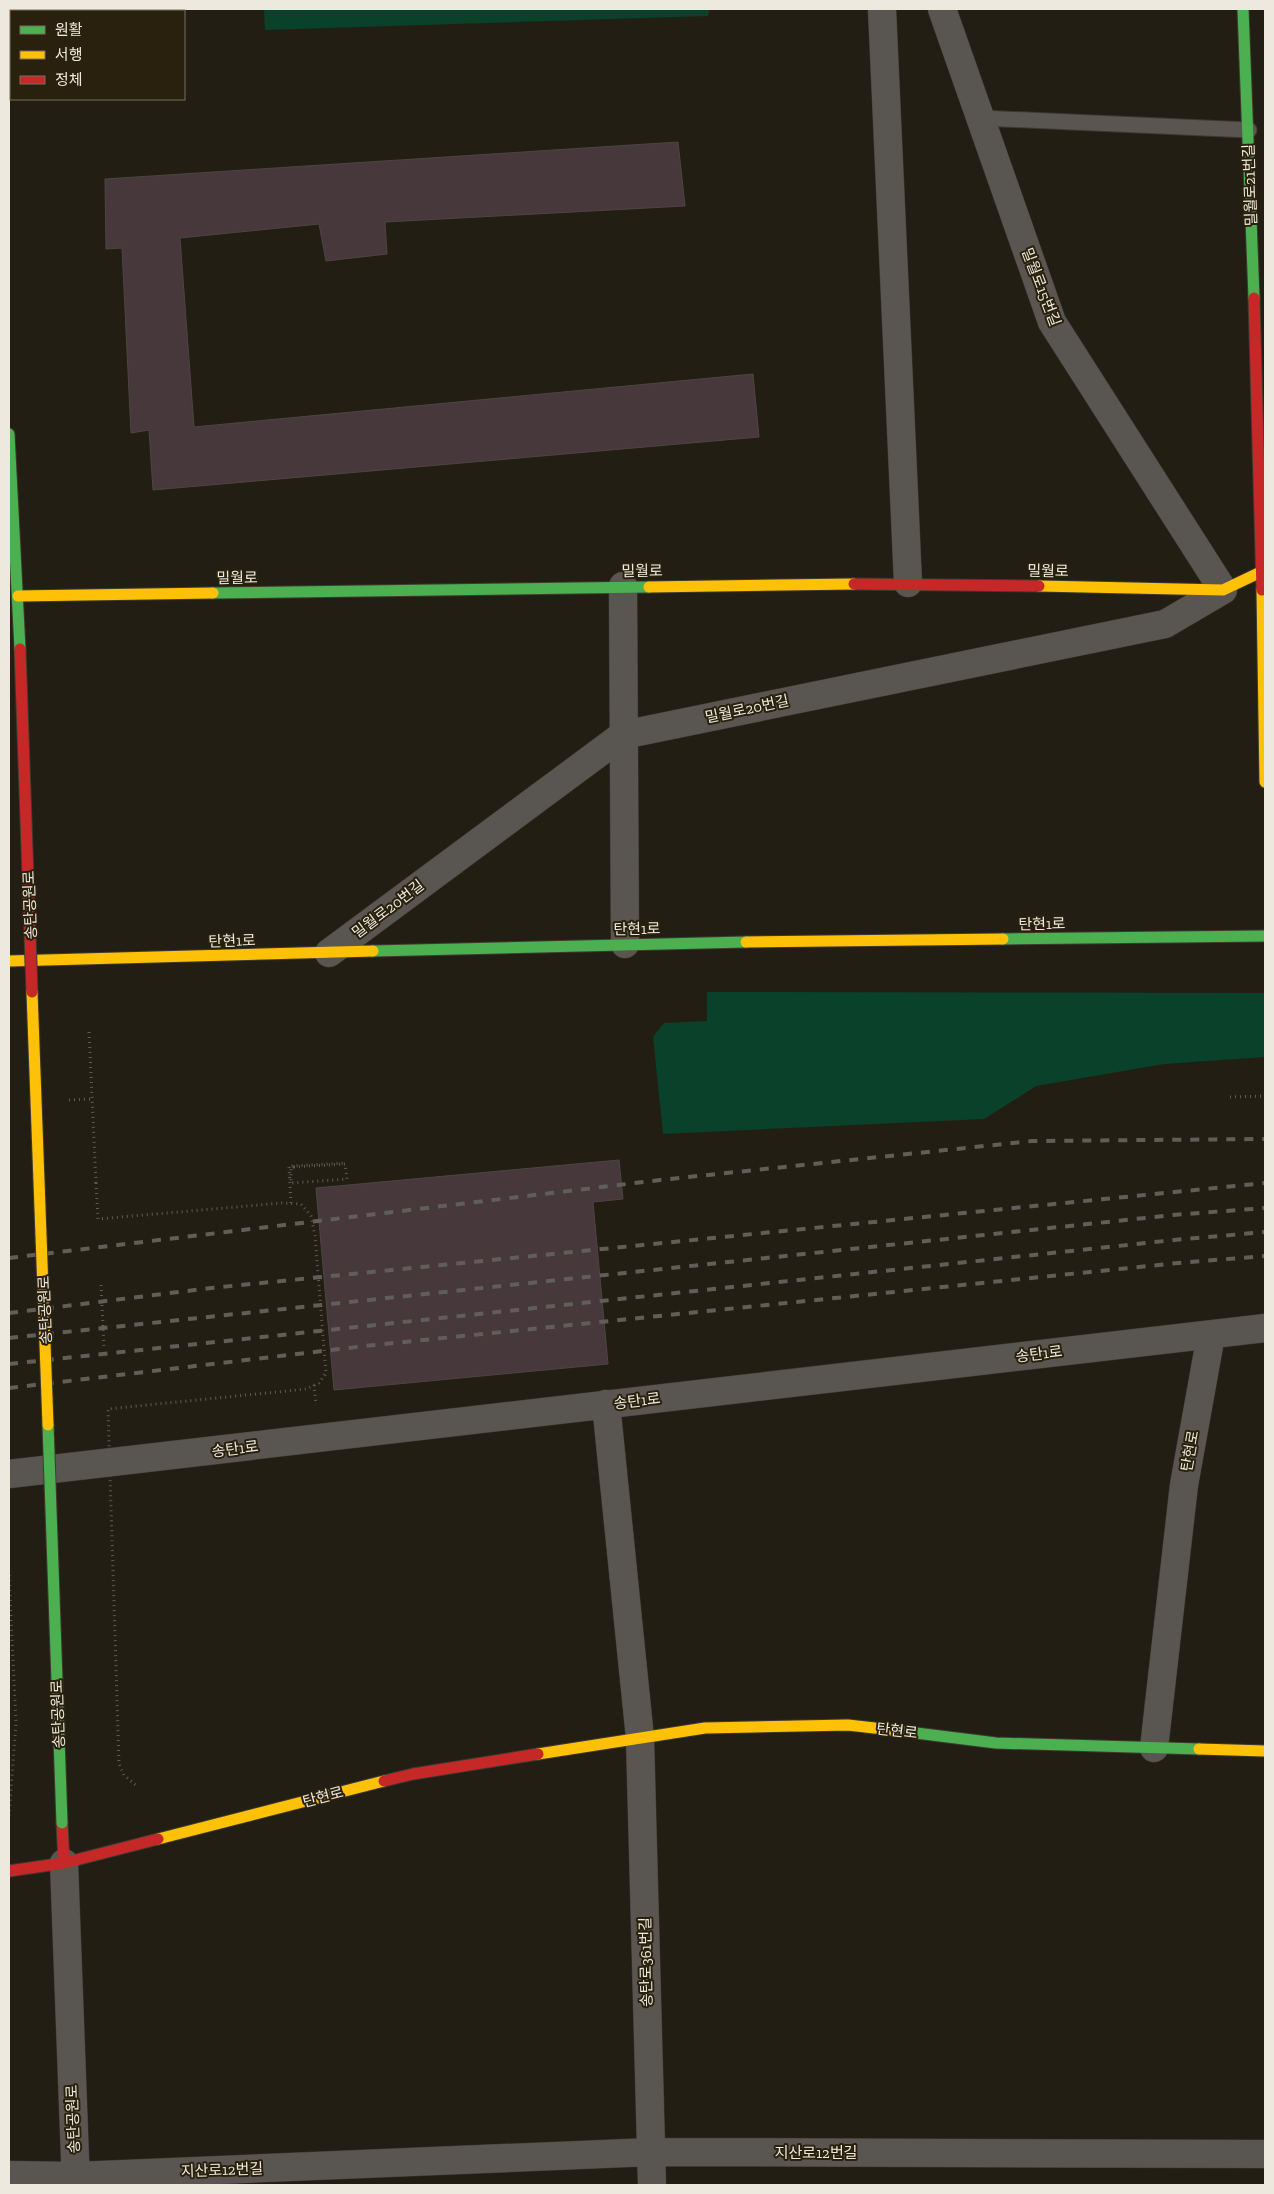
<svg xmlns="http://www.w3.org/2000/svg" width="1274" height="2194" viewBox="0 0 1274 2194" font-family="'Zilla Slab','Noto Sans KR',serif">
  <rect width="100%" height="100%" fill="#231e14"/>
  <path fill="#0a412a" d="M264,9H709L708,16L265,30Z
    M707,992L1265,993V1057L1164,1064L1036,1086L984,1119L663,1134L653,1037L664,1023L707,1021Z"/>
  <path fill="#47383b" stroke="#4c4643" d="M678,142L685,206L385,222L387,254L326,261L319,224L180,238L194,427L753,374L759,437L153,490L149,430L131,433L122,248L106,249L105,179Z
    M619,1160L623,1199L593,1202L608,1364L334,1390L316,1188Z"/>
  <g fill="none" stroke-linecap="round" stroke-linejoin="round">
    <defs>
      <path id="lane" d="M981,118L1249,130"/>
      <path id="street" d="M882,9L908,583
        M623,586L625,944
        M329,953L623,735L1165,624L1223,590L1052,322L942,9
        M606,1404L640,1738L652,2185
        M9,1474L1265,1328
        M1154,1748L1184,1485L1211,1335
        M64,1863L76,2185
        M9,2175L76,2176L651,2152L1265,2154"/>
      <path id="fast" d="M1243,9L1254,298
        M9,434L20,649
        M213,593L649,587
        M1003,939L1265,936
        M373,951L746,942
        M892,1730L996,1743L1199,1749"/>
      <path id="slow" d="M1039,586L1223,590L1265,570
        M649,587L854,584
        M1262,590L1265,782
        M18,596L213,593
        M746,942L1003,939
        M9,961L373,951
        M1199,1749L1265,1751
        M538,1754L705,1728L848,1725L892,1730
        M158,1839L384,1781"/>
      <path id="jam" d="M1254,298L1262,590
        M854,584L1039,586
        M384,1781L413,1774L538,1754
        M62,1823L64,1863
        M9,1871L64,1863L158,1839"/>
    </defs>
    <use href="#lane" stroke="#3e3a32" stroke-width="17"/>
    <use href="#street" stroke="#3e3a32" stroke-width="29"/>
    <use href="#fast" stroke="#3e3a32" stroke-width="13"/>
    <use href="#slow" stroke="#3e3a32" stroke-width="13"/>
    <use href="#jam" stroke="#3e3a32" stroke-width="13"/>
    <path stroke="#5e5b58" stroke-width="3" stroke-dasharray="1 4" stroke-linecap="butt" d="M89,1032L96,1183
      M1230,1097L1265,1096
      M69,1100L92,1099
      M294,1167L345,1164L347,1179L291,1183V1166L346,1163
      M314,1385L316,1405
      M9,1575L16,1723L9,1816"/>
    <use href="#lane" stroke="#595551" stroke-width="15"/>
    <use href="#street" stroke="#595551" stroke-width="28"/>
    <use href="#fast" stroke="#4caf50" stroke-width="11"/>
    <use href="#slow" stroke="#ffc107" stroke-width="11"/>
    <use href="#jam" stroke="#c62828" stroke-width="11"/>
    <path stroke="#615e5a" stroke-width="4" stroke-dasharray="9 9" stroke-linecap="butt" d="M9,1258L660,1180L1032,1141L1265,1139
      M9,1313L211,1288L1265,1183
      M9,1338L1173,1215L1265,1208
      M9,1364L1174,1240L1265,1232
      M9,1388L365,1346L1178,1263L1265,1256"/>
    <defs>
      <path id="fast-bridge" d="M48,1425L62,1823"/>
      <path id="slow-bridge" d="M32,992L48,1425"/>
      <path id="jam-bridge" d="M20,649L32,992"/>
    </defs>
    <use href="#fast-bridge" stroke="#3e3a32" stroke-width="13" stroke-linecap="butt"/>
    <use href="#slow-bridge" stroke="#3e3a32" stroke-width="13" stroke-linecap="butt"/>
    <use href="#jam-bridge" stroke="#3e3a32" stroke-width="13" stroke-linecap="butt"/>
    <path stroke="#5e5b58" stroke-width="3" stroke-dasharray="1 4" stroke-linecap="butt" d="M96,1183L98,1219L282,1203L301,1204L311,1216L315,1236L326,1373L319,1383L306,1389L108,1409L119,1764L124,1775L138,1787
      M291,1203L289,1167H294
      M101,1285L104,1347"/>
    <use href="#fast-bridge" stroke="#4caf50" stroke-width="11"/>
    <use href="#slow-bridge" stroke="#ffc107" stroke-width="11"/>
    <use href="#jam-bridge" stroke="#c62828" stroke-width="11"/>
  </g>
  <g text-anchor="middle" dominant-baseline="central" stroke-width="4" stroke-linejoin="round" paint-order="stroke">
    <g font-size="15" fill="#eee9de" stroke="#29200e">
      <text transform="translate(1250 185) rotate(-92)">밀월로21번길</text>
      <text transform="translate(1041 287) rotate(69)">밀월로15번길</text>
      <text transform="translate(642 571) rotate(-1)">밀월로</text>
      <text transform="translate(1048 571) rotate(1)">밀월로</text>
      <text transform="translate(237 578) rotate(-1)">밀월로</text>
      <text transform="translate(747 709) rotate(-12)">밀월로20번길</text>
      <text transform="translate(30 905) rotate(-92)">송탄공원로</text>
      <text transform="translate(388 909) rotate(-37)">밀월로20번길</text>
      <text transform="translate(1042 924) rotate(-1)">탄현1로</text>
      <text transform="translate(637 929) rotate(-1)">탄현1로</text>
      <text transform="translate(232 941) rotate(-2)">탄현1로</text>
      <text transform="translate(45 1310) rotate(-92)">송탄공원로</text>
      <text transform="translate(1039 1354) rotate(-7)">송탄1로</text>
      <text transform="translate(637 1401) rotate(-7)">송탄1로</text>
      <text transform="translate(235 1449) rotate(-7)">송탄1로</text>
      <text transform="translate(1190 1451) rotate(-80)">탄현로</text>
      <text transform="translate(58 1714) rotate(-92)">송탄공원로</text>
      <text transform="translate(897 1731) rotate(7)">탄현로</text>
      <text transform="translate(323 1797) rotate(-15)">탄현로</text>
      <text transform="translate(646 1962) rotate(-91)">송탄로361번길</text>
      <text transform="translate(73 2119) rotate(-92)">송탄공원로</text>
      <text x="816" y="2153">지산로12번길</text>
      <text transform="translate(222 2170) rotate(-2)">지산로12번길</text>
    </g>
  </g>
  <rect width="1274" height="2194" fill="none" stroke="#eee9de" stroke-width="20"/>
  <rect x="10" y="10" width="175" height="90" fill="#29200e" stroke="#787061"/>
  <rect x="20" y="26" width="25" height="8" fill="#4caf50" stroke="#787061"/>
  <text x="55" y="35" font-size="15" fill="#eee9de">원활</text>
  <rect x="20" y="51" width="25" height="8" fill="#ffc107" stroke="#787061"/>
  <text x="55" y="60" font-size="15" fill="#eee9de">서행</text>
  <rect x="20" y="76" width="25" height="8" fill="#c62828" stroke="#787061"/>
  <text x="55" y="85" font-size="15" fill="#eee9de">정체</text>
</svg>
